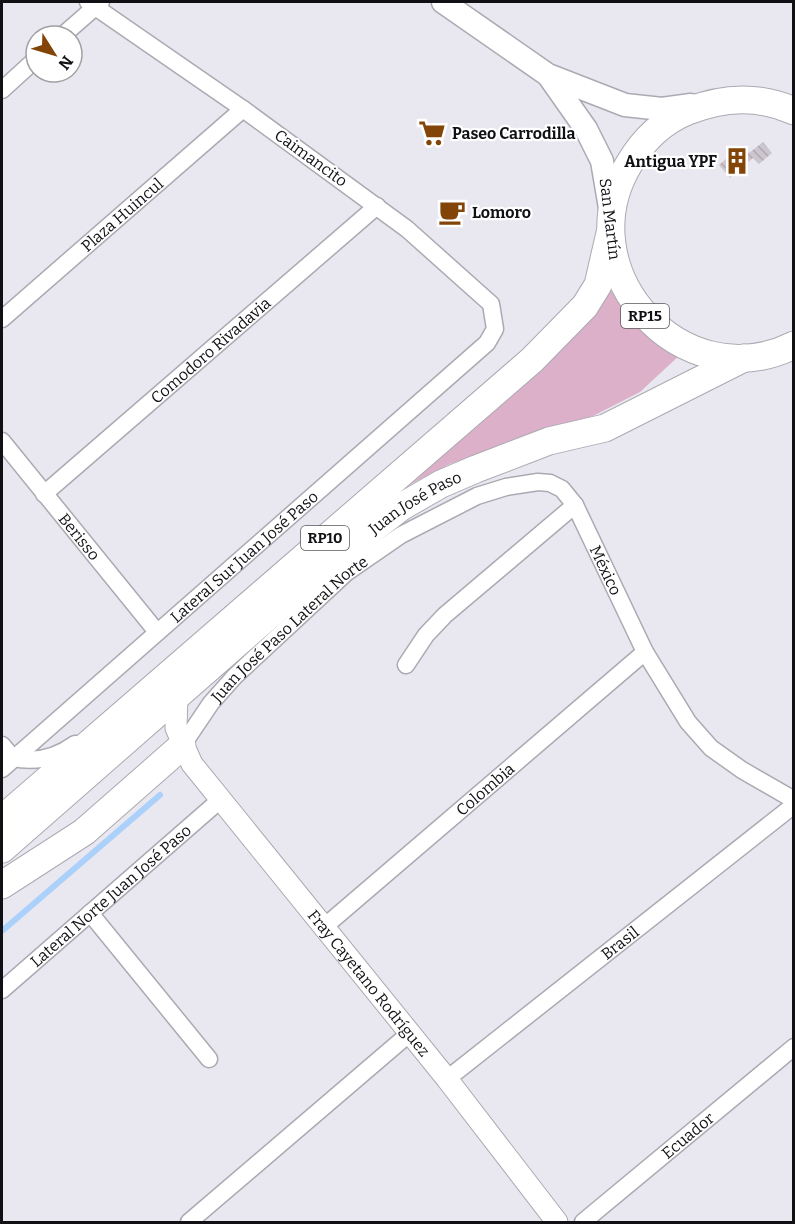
<svg xmlns="http://www.w3.org/2000/svg" width="795" height="1224" viewBox="0 0 795 1224" font-family="Bitter,serif">
  <defs>
    <pattern id="building-back-hatch" width="6" height="6" patternUnits="userSpaceOnUse" patternTransform="scale(1.5)"><rect width="6" height="6" fill="#cdc6ce"/><path d="M-1 5l2 2M0 0l6 6M5-1l2 2" fill="none" stroke="#afa9b0"/></pattern>
  </defs>
  <rect width="100%" height="100%" fill="#e9e7f0"/>
  <path fill="#dcb0c8" d="M610,289L627,312L682,353L640,392L593,416L450,464L399,490Z"/>
  <g fill="none" stroke-linecap="round" stroke-linejoin="round">
    <path stroke="#abd1fa" stroke-width="6" d="M2,931L160,795"/>
  </g>
  <path fill="url(#building-back-hatch)" d="M763,142L772,153L759,164L753,158L730,178L719,165L742,145L749,153Z"/>
  <g fill="none" stroke-linecap="round" stroke-linejoin="round">
    <defs>
      <g id="minor">
        <path d="M62,36L101,2"/>
        <path d="M2,90L36,59"/>
        <path id="s1" d="M2,319L243,109"/>
        <path id="s2" d="M2,441L157,632"/>
        <path id="s3" d="M44,494L377,206"/>
        <path id="s4" d="M406,665L426,635L445,615L575,505L645,652L688,722L711,748L742,770L794,800"/>
        <path d="M2,745L13,758"/>
        <path id="s5" d="M182,746L211,703L235,676L346,573L401,535L477,496L506,487L538,482L550,483L562,489L575,505"/>
        <path d="M13,758C36,763 56,758 75,744"/>
        <path id="s6" d="M2,769L487,343L495,329L491,304L407,229L243,109L88,2"/>
        <path d="M90,913L209,1059"/>
        <path id="s7" d="M324,927L645,652"/>
        <path id="s8" d="M2,990L220,800"/>
        <path id="s9" d="M447,1079L794,805"/>
        <path d="M189,1222L410,1033"/>
        <path id="s10" d="M583,1222L794,1047"/>
      </g>
      <g id="tertiary">
        <path id="s11" d="M177,697L176,728L192,764L447,1079L557,1222"/>
      </g>
      <path id="secondary" d="M443,2L548,75L625,105L662,109L691,105
        M548,75L586,129L602,161L611,214"/>
      <g id="trunk">
        <path d="M794,111C758,95 724,97 688,111C663,121 643,140 629,164C565,270 682,401 794,345"/>
        <path d="M2,819L532,360L585,306L598,285L610,233"/>
        <path id="s12" d="M2,849L331,561L401,507L441,484L476,469L549,441L605,428L744,358"/>
        <path d="M2,885L84,832L182,746"/>
      </g>
    </defs>
    <use href="#minor" stroke="#aba9b2" stroke-width="19"/>
    <use href="#tertiary" stroke="#aba9b2" stroke-width="23"/>
    <use href="#secondary" stroke="#aba9b2" stroke-width="25"/>
    <use href="#trunk" stroke="#aba9b2" stroke-width="29"/>
    <use href="#minor" stroke="#fff" stroke-width="16"/>
    <use href="#tertiary" stroke="#fff" stroke-width="21"/>
    <use href="#secondary" stroke="#fff" stroke-width="22"/>
    <use href="#trunk" stroke="#fff" stroke-width="27"/>
  </g>
  <defs>
    <symbol id="supermarket-bare" viewBox="-9 -9 18 18"><path d="M-6-5.5h2.5l.6 2H6L4.5 2H-2.5L-4.4-4H-6ZM-1.5 3.2a1.3 1.3 0 1 0 .1 0ZM3 3.2a1.3 1.3 0 1 0 .1 0Z" fill="#834407" stroke="#fff" stroke-width="2.5" paint-order="stroke"/></symbol>
    <symbol id="building-bare" viewBox="-9 -9 18 18"><path d="M-4-6H4V6H1V3H-1V6H-4ZM-2.5-4.3h1.7v1.8h-1.7ZM.8-4.3h1.7v1.8H.8ZM-2.5-1h1.7V.8h-1.7ZM.8-1h1.7V.8H.8Z" fill="#834407" stroke="#fff" stroke-width="2.5" paint-order="stroke"/></symbol>
    <symbol id="cafe-bare" viewBox="-9 -9 18 18"><path d="M-5.5-4.5H6V0H3Q3 3.5 0 3.5H-2.5Q-5.5 3.5-5.5 0ZM3-3.2v2h1.7v-2ZM-6 4.5H4V6H-6Z" fill="#834407" stroke="#fff" stroke-width="2.5" paint-order="stroke"/></symbol>
  </defs>
  <g fill-rule="evenodd">
    <use href="#supermarket-bare" x="413" y="114" width="38" height="38"/>
    <use href="#building-bare" x="718" y="142" width="38" height="38"/>
    <use href="#cafe-bare" x="433" y="193" width="38" height="38"/>
  </g>
  <g text-anchor="middle" dominant-baseline="central" stroke-width="4.5" stroke-linejoin="round" paint-order="stroke">
    <g fill="#fff" stroke="#58585a" stroke-width="1.5">
      <rect x="621" y="304" width="48" height="24" rx="4.5"/>
      <rect x="301" y="526" width="48" height="24" rx="4.5"/>
    </g>
    <g font-size="15" font-weight="bold" fill="#111014">
      <text x="645" y="316">RP15</text>
      <text x="325" y="538">RP10</text>
    </g>
    <g font-size="16" font-weight="bold" fill="#111014" stroke="#fff" text-anchor="start">
      <text x="452" y="133">Paseo Carrodilla</text>
      <text x="717" y="161" text-anchor="end">Antigua YPF</text>
      <text x="472" y="212">Lomoro</text>
    </g>
    <g font-size="16" fill="#111014" stroke="#fff">
      <text transform="translate(311 158) rotate(36)">Caimancito</text>
      <text stroke="none"><textPath href="#s1" startOffset="159">Plaza Huincul</textPath></text>
      <text transform="translate(610 219) rotate(83)">San Martín</text>
      <text stroke="none"><textPath href="#s3" startOffset="220">Comodoro Rivadavia</textPath></text>
      <text stroke="none"><textPath href="#s12" startOffset="540">Juan José Paso</textPath></text>
      <text stroke="none"><textPath href="#s2" startOffset="123">Berisso</textPath></text>
      <text stroke="none"><textPath href="#s6" startOffset="322">Lateral Sur Juan José Paso</textPath></text>
      <text stroke="none"><textPath href="#s4" startOffset="306">México</textPath></text>
      <text stroke="none"><textPath href="#s5" startOffset="160">Juan José Paso Lateral Norte</textPath></text>
      <text stroke="none"><textPath href="#s7" startOffset="212">Colombia</textPath></text>
      <text stroke="none"><textPath href="#s8" startOffset="144">Lateral Norte Juan José Paso</textPath></text>
      <text stroke="none"><textPath href="#s9" startOffset="220">Brasil</textPath></text>
      <text stroke="none"><textPath href="#s11" startOffset="352">Fray Cayetano Rodríguez</textPath></text>
      <text stroke="none"><textPath href="#s10" startOffset="136">Ecuador</textPath></text>
    </g>
  </g>
  <rect width="795" height="1224" fill="none" stroke="#111014" stroke-width="6"/>
  <g transform="translate(54 54) rotate(127)"><circle r="28" fill="#ffffff" stroke="#a09fa1" stroke-width="1.5"/>
  <path d="M0-4.5L10 22L0 15L-10 22Z" fill="#834407"/>
  <text y="-9" font-size="16" font-weight="bold" text-anchor="middle" fill="#111014">N</text>
  </g>
</svg>
